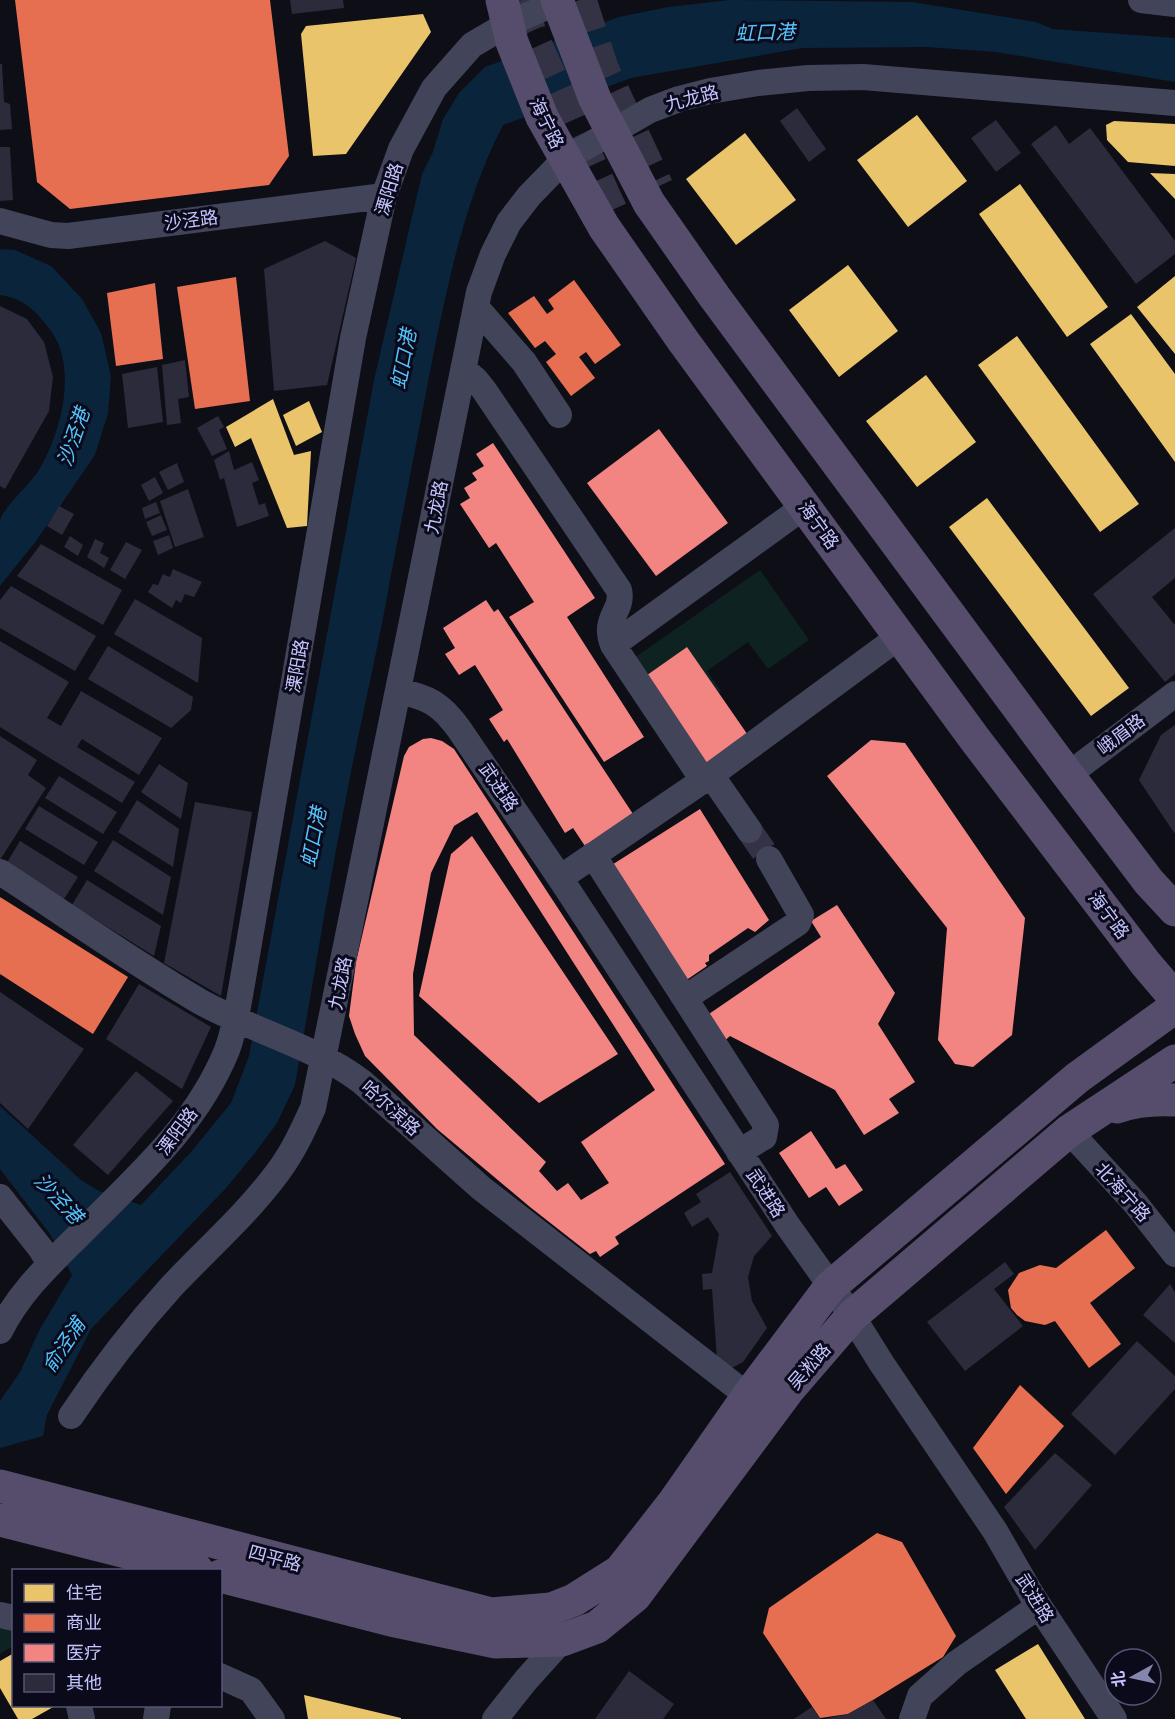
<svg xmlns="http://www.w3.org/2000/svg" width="1175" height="1719" viewBox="0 0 1175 1719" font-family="'Archivo Narrow','Noto Sans SC',sans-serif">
  <rect width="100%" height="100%" fill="#0e0e17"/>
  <path fill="#0d2221" d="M760,570L809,640L768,669L748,642L707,671L721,691L671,726L627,663Z
    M0,1623L14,1626L13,1646L0,1654Z"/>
  <path fill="#0a243c" d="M730,0L912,2L1036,22L1053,29L1175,38V82L996,52L927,47L802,48L631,78L503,125C466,196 449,278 433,356C419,429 405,502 391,575C378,650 360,723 346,798C327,893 312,990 295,1085L277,1123L255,1153L226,1188L91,1329L47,1415L43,1436L0,1448V1401L20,1372L40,1329L72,1275L50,1234L0,1169V1106L81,1180L99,1191L141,1205L191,1152L231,1103L249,1056L374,380L422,174L433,152L443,119L459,93L485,67L619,17L668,7Z
    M0,249L15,250L51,266L82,299L101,333L111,376L108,413L95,455L36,541L0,586C0,567 0,539 0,521C2,509 31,483 39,470C61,433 78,368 51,331C37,312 24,298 0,295Z"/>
  <path fill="#e9c46a" d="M423,14L431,32L346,154L313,156L301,34L306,26Z
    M917,115L967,181L908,227L857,160Z
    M1114,121L1175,124V166L1128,162L1107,140L1106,125Z
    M745,133L796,200L736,245L686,179Z
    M1150,173L1175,174V199Z
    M1020,184L1108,307L1067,337L979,214Z
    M848,265L898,331L839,377L789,310Z
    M1175,276V354L1137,307Z
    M1131,314L1175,374V462L1090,344Z
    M1017,336L1139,504L1100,532L978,365Z
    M926,375L976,442L917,487L866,421Z
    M273,399L294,455L311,451L307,526L287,528L251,438L235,447L226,427Z
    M309,401L322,432L296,446L283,415Z
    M987,498L1129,688L1091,716L949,527Z
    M1038,1644L1085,1719H1026L995,1670Z
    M14,1653V1706H55L32,1719H18L0,1688V1661Z
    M304,1695L401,1718V1719H308Z"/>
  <path fill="#e76f51" d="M15,0H270L289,156L269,185L70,209L37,182Z
    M236,277L250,401L195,409L177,287Z
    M574,280L621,345L595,364L586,352L579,357L595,378L571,396L546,362L556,354L545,341L535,348L508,313L534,296L547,314L554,309L548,300Z
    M155,283L163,359L116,366L107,293Z
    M0,897L128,977L93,1034L0,974Z
    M1106,1230L1135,1268L1090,1303L1121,1344L1089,1368L1055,1321L1045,1325L1025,1321L1017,1315L1011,1308L1008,1290L1019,1273L1040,1265L1056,1268Z
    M1020,1385L1064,1426L1006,1494L973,1448Z
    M877,1533L902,1542L956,1636L943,1657L873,1700L848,1714L820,1718L763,1633L769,1608Z"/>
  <path fill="#f28482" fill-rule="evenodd" d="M659,429L728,523L656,576L587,483Z
    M493,443L595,598L567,617L644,737L604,762L509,617L534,602L496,543L489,548L460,504L470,498L464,488L477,480L472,473L484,466L476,454Z
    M486,600L494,612L498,609L633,814L585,846L573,828L565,833L507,739L504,742L489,719L503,710L475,665L459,675L445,654L455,648L443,628Z
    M687,647L761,754L713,788L640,680Z
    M431,738L442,741L454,749L725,1164L615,1237L619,1244L600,1257L596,1251L590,1254L530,1207L437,1129L365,1056L355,1034L349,1016L356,962L404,756L409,747L423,739ZM477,812L655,1090L581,1142L609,1183L581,1200L568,1183L557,1191L539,1171L546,1162L414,1035L413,974L431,873L454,826Z
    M871,740L905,743L1025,918L1012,1035L973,1067L955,1064L938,1040L947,928L827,776Z
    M700,809L769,920L755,932L748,928L709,955V961L705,963L707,966L682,983L607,868Z
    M472,836L618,1054L539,1103L419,996L451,854Z
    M837,905L895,993L878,1024L915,1082L889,1099L899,1113L864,1135L835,1090L730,1036L722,1043L706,1016L821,937L811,921Z
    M811,1131L836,1169L845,1164L863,1190L839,1206L826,1187L809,1198L779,1153Z"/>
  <path fill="#2b2b3b" d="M290,0H343L344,8L292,14Z
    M0,64H2L4,102L10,104L12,129L0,130Z
    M797,108L826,149L809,162L780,121Z
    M996,120L1021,153L996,172L971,138Z
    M1056,125L1069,144L1090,128L1175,241V254L1136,284L1031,144Z
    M0,147H10L13,200L0,201Z
    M325,241L356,258L327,385L274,391L264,269Z
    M0,306L27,319L44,342L53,377L49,411L5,489L0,486Z
    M185,360L189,397L178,399L181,423L167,425L162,365Z
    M157,367L163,422L128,428L122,374Z
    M218,416L224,427L219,430L227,449L212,456L197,428Z
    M229,451L234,470L252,462L259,480L252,483L259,505L265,503L269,516L237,527L224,478L220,480L214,460Z
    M177,463L184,482L168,490L159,472Z
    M155,477L163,493L149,501L141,485Z
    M188,489L204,537L175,547L160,501Z
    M156,502L160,513L145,519L142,508Z
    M59,506L74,514L62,535L47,526Z
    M161,515L167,530L152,536L146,522Z
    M1175,528V578L1152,597L1174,624L1175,623V674L1165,682L1093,594Z
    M169,535L173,548L158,555L153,541Z
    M70,536L83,545L78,556L64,547Z
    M95,539L104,543L100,553L109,558L104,568L87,557Z
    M126,542L142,550L125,579L110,570Z
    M41,544L122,590L103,625L17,576Z
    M173,569L202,582L194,597L185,594L181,603L176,600L172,608L148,592L153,584L158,585L163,574L170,577Z
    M11,586L96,636L75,671L0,628V600Z
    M135,599L202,638L198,683L114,634Z
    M0,641L69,682L47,718L61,726L81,691L162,738L139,775L82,739L77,747L135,782L122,803L0,727Z
    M108,646L193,697L191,710L171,728L88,679Z
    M1175,725V834L1139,780L1161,735Z
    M0,736L37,760L28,775L46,788L0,860Z
    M159,764L188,783L181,819L141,792Z
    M59,776L117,812L103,834L45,798Z
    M137,800L179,829L173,867L118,832Z
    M195,802L252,812L221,996L164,963Z
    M39,806L98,842L84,865L25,829Z
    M113,840L171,877L163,915L94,871Z
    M20,841L78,877L64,899L6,864Z
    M87,880L161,926L154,956L72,905Z
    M139,984L211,1027L182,1089L106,1039Z
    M0,992L84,1049L28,1129L0,1103Z
    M136,1071L173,1101L108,1175L73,1145Z
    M730,1172L772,1236L754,1256L748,1277L752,1301L767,1328L743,1362L728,1370L717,1360L712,1289L703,1290L702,1274L712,1273L719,1234L708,1217L692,1227L684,1213L701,1202L696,1194Z
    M1005,1262L1014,1274L994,1289L1023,1326L965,1371L927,1322Z
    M1170,1284L1175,1292V1343L1143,1315Z
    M1137,1341L1175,1376V1389L1115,1455L1071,1414Z
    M1055,1453L1092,1485L1035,1550L1004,1507Z
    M629,1671L674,1704L663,1719H595Z
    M873,1700L886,1719H825L848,1714Z
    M812,1707L820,1719H794Z"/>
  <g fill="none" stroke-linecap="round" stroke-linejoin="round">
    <path stroke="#333345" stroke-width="26" stroke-dasharray="26 13" stroke-linecap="butt" d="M749,830L769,859"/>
    <path stroke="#333345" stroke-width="33" stroke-dasharray="33 16" stroke-linecap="butt" d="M522,0L529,30L612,213
      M580,0L602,68L657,187"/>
    <path stroke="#424459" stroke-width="26" d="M1141,0L1175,4
      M0,221L51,235L68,236L384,196
      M476,307L524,362L559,415
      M464,370L476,380L484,390L619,590C624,611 602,618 613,645L703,780
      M613,645L805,506
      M398,691C428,697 441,704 459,729L560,878L788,1226L852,1316L882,1364L995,1531L1033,1597L1114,1719
      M711,775L749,830
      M1068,775L1175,694
      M593,855L766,1125L764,1137L739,1152
      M0,872C66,915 131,961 199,1001C252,1031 313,1045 362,1082L481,1188L748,1396
      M560,878L711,775L900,636
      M685,998L798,923L801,915L769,859
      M1069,1131L1135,1203L1175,1254
      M0,1197L41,1249L49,1263
      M0,1331C19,1293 47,1267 77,1237C133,1180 196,1127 227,1050C235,1029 238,1006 242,984L353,338L384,196L401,149L434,88L472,45L506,25L562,0
      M71,1416C103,1368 133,1329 172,1286C208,1248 247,1214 278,1172C293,1152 303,1130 313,1108L479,292L493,254L509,222L529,196L565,159L650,110L679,99L710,91L758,83L808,78L863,77L1175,103
      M0,1615L14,1618
      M220,1676L251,1690L272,1719
      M79,1706L82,1719
      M156,1719L158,1706
      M495,1719L526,1680L562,1640
      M912,1719L920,1696L957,1663L1039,1606"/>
    <path stroke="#554d6b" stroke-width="33" d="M502,0L512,42L542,117L604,227L684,342L974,738L1146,964L1175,998
      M557,0L595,99L649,203L714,296L1068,775L1149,882L1175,910
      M1117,1107C1136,1100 1155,1099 1175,1100
      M0,1486L491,1614L551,1609L574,1600L620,1571L674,1502L748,1396L830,1287L1077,1078L1175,1007
      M0,1520L197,1570
      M220,1576L391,1620L496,1642L562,1640L597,1627L635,1596L789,1389L852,1316L1069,1131L1175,1061"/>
  </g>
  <g text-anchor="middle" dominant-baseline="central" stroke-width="6" stroke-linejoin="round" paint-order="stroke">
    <g font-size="18" fill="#c5c5ff" stroke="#0b0a1b">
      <text transform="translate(692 98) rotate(-15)">九龙路</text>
      <text transform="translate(547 123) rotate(64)">海宁路</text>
      <text transform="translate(389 189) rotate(-73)">溧阳路</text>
      <text transform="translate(191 220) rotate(-7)">沙泾路</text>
      <text transform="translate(436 507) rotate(-79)">九龙路</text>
      <text transform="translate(819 525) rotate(54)">海宁路</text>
      <text transform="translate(297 666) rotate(-80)">溧阳路</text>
      <text transform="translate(1121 734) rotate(-37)">峨眉路</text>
      <text transform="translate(499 787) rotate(56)">武进路</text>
      <text transform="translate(1109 915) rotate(53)">海宁路</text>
      <text transform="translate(340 983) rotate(-79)">九龙路</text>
      <text transform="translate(391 1108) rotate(42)">哈尔滨路</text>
      <text transform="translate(177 1131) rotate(-53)">溧阳路</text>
      <text transform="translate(1123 1192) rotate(48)">北海宁路</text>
      <text transform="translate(766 1193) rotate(57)">武进路</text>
      <text transform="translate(809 1366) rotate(-49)">吴淞路</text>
      <text transform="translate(275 1558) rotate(15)">四平路</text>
      <text transform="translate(1035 1598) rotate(58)">武进路</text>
    </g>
    <g font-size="20" font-style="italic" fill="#53c5ff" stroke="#0b0a1b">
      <text transform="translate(765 32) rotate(-2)">虹口港</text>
      <text transform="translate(403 359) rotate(-79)">虹口港</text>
      <text transform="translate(73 437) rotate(-71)">沙泾港</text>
      <text transform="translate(313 837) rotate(-79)">虹口港</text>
      <text transform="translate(59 1198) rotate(47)">沙泾港</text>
      <text transform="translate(63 1345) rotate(-56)">俞泾浦</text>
    </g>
  </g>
  <rect x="12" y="1569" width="210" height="138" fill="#0b0a1b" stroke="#555576" stroke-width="1.5"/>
  <rect x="24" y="1584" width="30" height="18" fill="#e9c46a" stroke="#555576" stroke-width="1.5"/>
  <text x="66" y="1599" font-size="18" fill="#c5c5ff">住宅</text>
  <rect x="24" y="1614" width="30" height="18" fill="#e76f51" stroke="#555576" stroke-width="1.5"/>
  <text x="66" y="1629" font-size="18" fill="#c5c5ff">商业</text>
  <rect x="24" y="1644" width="30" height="18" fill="#f28482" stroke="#555576" stroke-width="1.5"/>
  <text x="66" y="1659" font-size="18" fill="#c5c5ff">医疗</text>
  <rect x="24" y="1674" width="30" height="18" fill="#2b2b3b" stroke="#555576" stroke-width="1.5"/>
  <text x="66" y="1689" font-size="18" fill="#c5c5ff">其他</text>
  <g transform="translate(1133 1677) rotate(262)"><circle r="28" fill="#0b0a1b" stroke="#555576" stroke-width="1.5"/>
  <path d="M0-4.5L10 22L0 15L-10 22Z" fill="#8585ae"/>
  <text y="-9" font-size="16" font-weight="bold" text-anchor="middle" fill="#c5c5ff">北</text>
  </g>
</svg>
